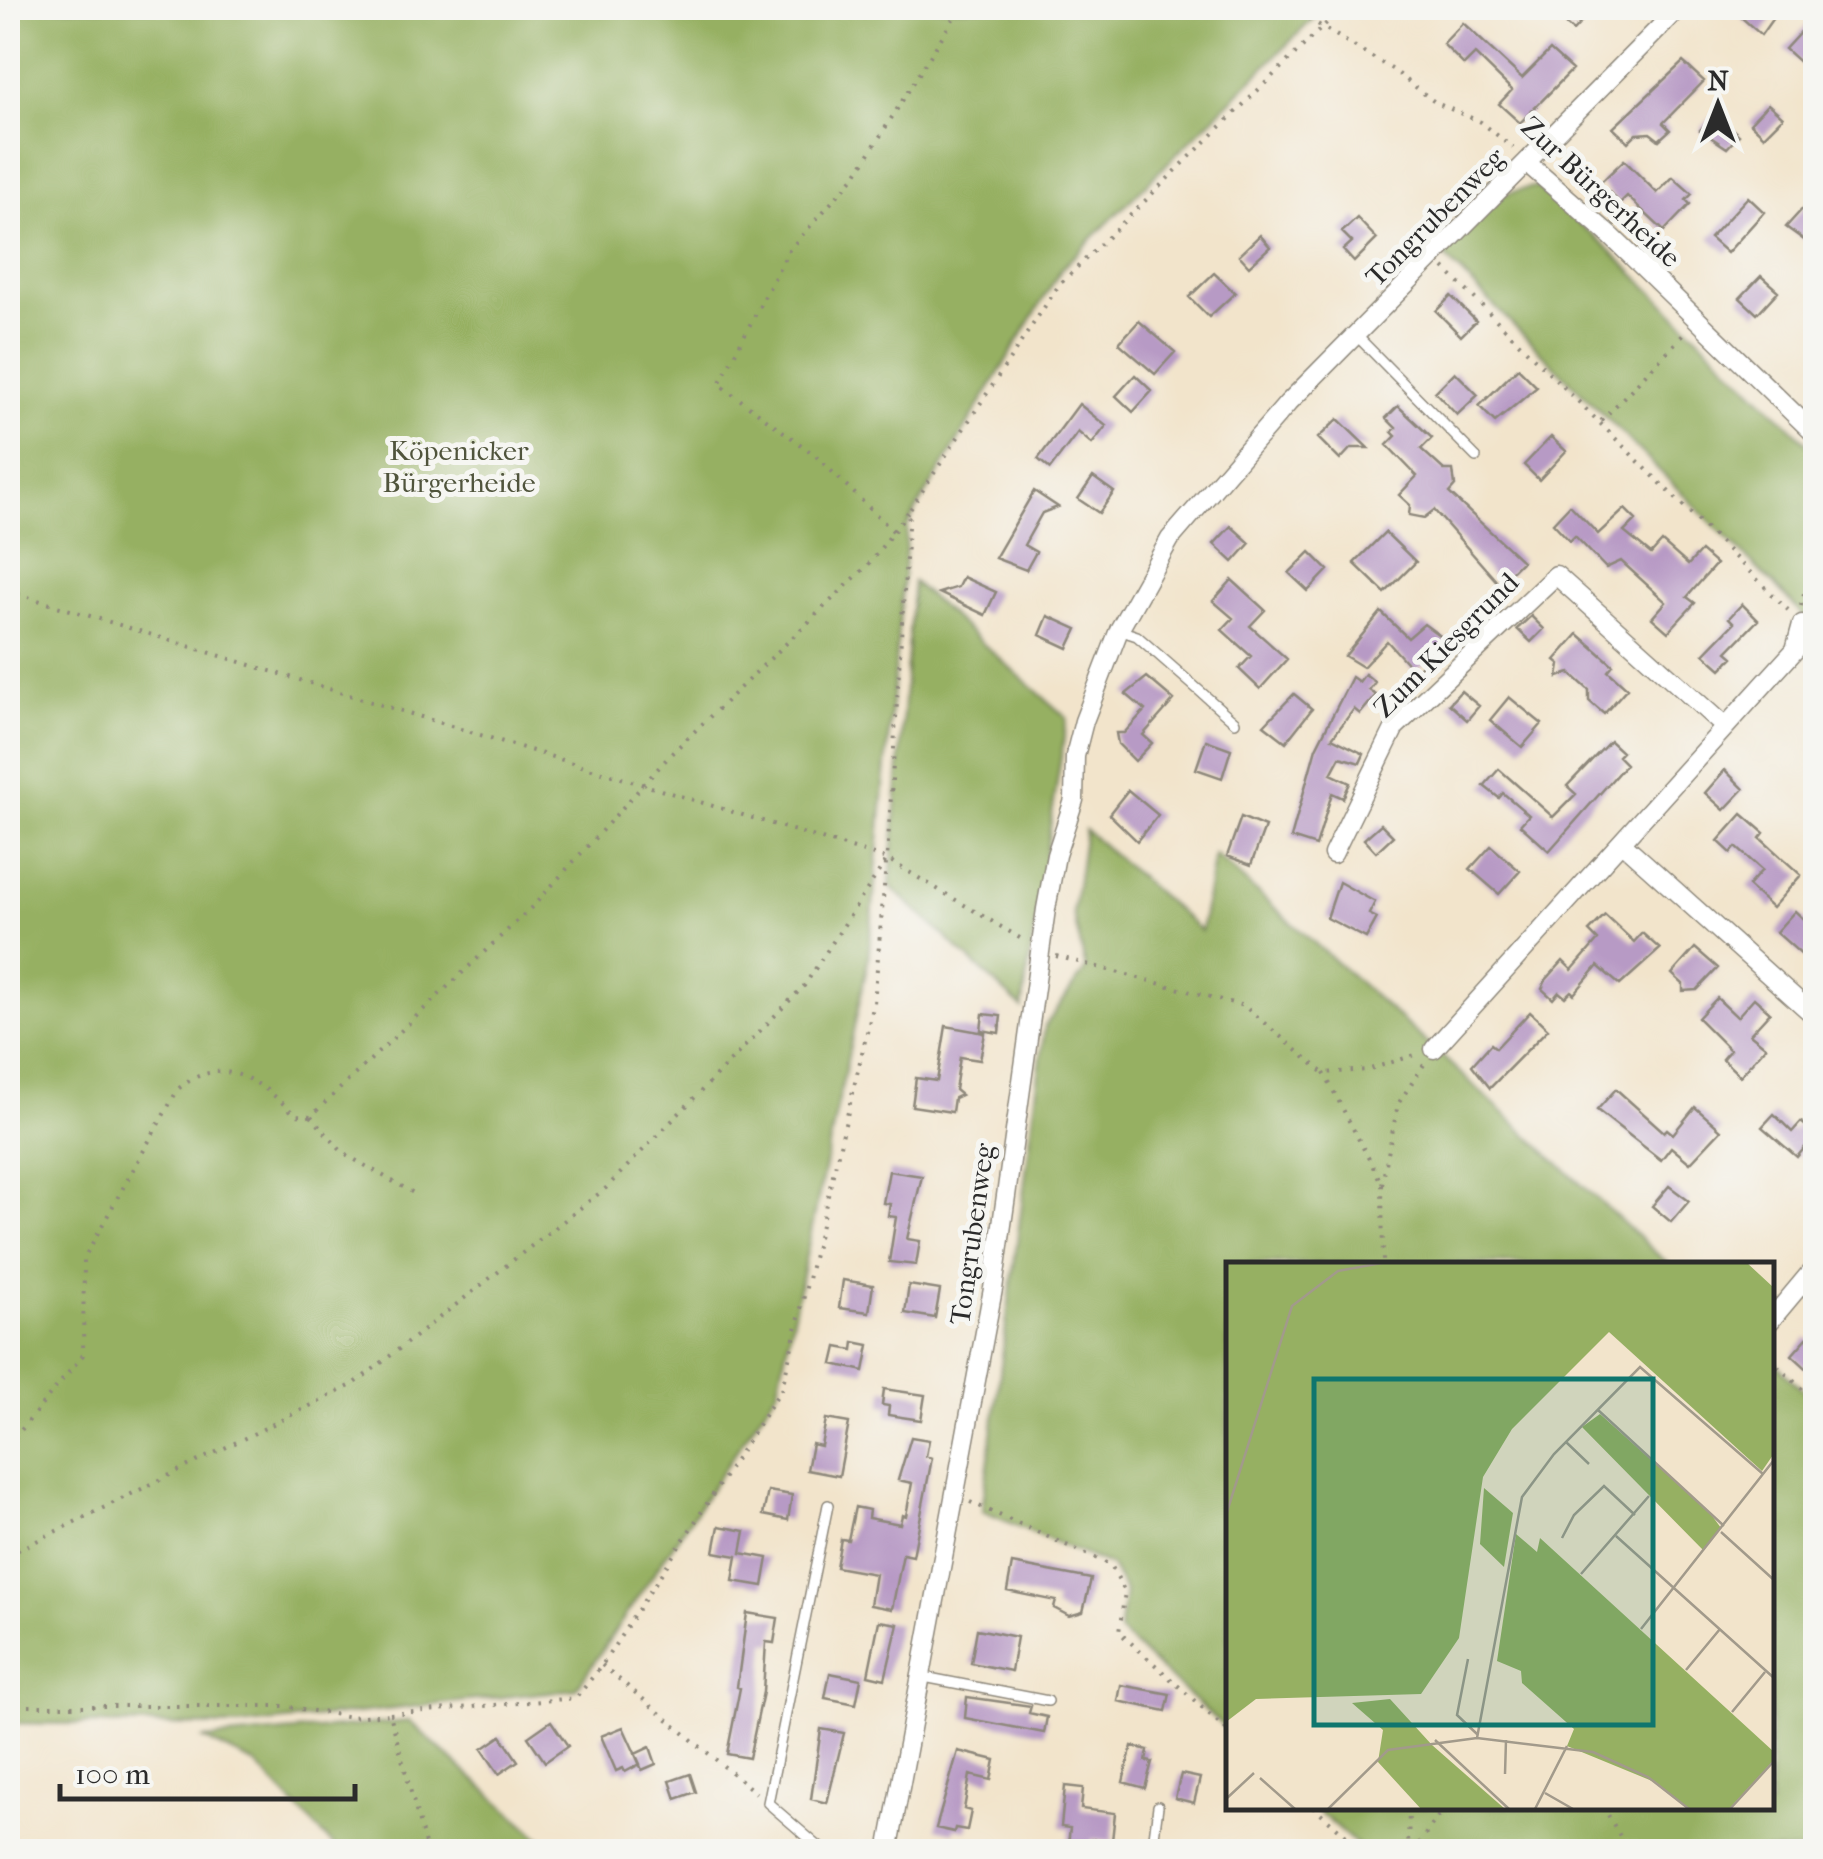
<svg xmlns="http://www.w3.org/2000/svg" width="1823" height="1859" viewBox="0 0 1823 1859" font-family="'IM FELL French Canon',serif">
  <rect width="100%" height="100%" fill="#f6f6f2"/>
  <filter id="ink" filterUnits="userSpaceOnUse"><feTurbulence type="fractalNoise" baseFrequency=".01" numOctaves="2"/><feDisplacementMap in="SourceGraphic" scale="20" xChannelSelector="R" yChannelSelector="G"/><feConvolveMatrix kernelMatrix="1 2 1 2 8 2 1 2 1" color-interpolation-filters="sRGB"/></filter>
  <filter id="wash" filterUnits="userSpaceOnUse"><feTurbulence type="fractalNoise" baseFrequency=".0048" numOctaves="4" result="noise"/><feDisplacementMap in="SourceGraphic" scale="40" xChannelSelector="R" yChannelSelector="G"/><feGaussianBlur stdDeviation="2.25" result="paint"/><feColorMatrix in="noise" values="0 0 0 0 0 0 0 0 0 0 0 0 0 0 0 0 0 1.4 0 .05"/><feComposite in="paint" operator="in"/></filter>
  <g filter="url(#wash)">
    <rect width="100%" height="100%" fill="#f2e4cb"/>
    <path fill="#96b062" stroke="#606e46" stroke-width="2.5" d="M8,8H1324L1062,268L908,524L868,961L778,1389L576,1689L240,1726L8,1723Z
      M1536,186L1610,250L1815,451V633L1796,607L1441,253L1504,194Z
      M913,582L1067,718L1022,1008L890,886Z
      M1085,830L1201,931L1214,854L1434,1049L1668,1264H1228V1731L1119,1632L1125,1592L1111,1566L982,1511L1045,1026L1086,969L1073,913Z
      M1771,1359L1815,1402V1851H1364L1313,1807L1770,1806Z
      M409,1721L554,1851H339L255,1764L204,1739Z"/>
    <g id="blocks">
      <path fill="#b79ac5" d="M1546,8H1594L1573,31Z
        M1752,8H1780L1761,35L1742,18Z
        M1463,23L1522,78L1550,50L1572,70L1520,123L1499,104L1512,90L1475,54L1464,65L1443,44Z
        M1807,25L1816,32V77L1785,49Z
        M1683,62L1704,81L1663,123L1670,130L1659,140L1650,133L1636,134L1628,142L1613,128Z
        M1768,104L1783,117L1764,136L1750,123Z
        M1715,114L1739,135L1727,148L1700,130Z
        M1624,160L1657,193L1673,177L1692,194L1686,200L1690,204L1664,231L1627,196L1620,203L1600,183Z
        M1748,197L1764,212L1727,253L1710,238Z
        M1806,205L1816,214V233L1807,242L1786,227Z
        M1357,218L1377,239L1354,262L1343,250L1352,242L1342,232Z
        M1260,235L1270,247L1249,266L1239,255Z
        M1214,273L1235,293L1209,317L1189,297Z
        M1761,276L1778,291L1757,314L1740,298Z
        M1451,296L1476,321L1461,336L1436,311Z
        M1139,321L1175,352L1155,374L1119,343Z
        M1518,368L1537,387L1495,422L1479,406Z
        M1455,372L1478,395L1457,415L1435,392Z
        M1135,375L1152,391L1133,412L1116,396Z
        M1079,404L1106,426L1092,444L1078,432L1050,469L1038,459Z
        M1398,406L1432,438L1421,449L1444,470H1453L1455,486L1449,493L1522,561L1499,584L1434,510L1424,518L1409,515L1410,505L1399,495L1417,476L1387,445L1396,436L1392,432L1396,428L1386,418Z
        M1338,419L1368,448H1351L1340,460L1318,438Z
        M1551,437L1566,451L1539,480L1524,465Z
        M1093,477L1114,492L1099,513L1078,499Z
        M1034,491L1058,507L1042,513L1024,545L1036,552L1026,570L995,558Z
        M1570,505L1598,534L1625,509L1636,520L1624,532L1651,554L1662,542L1688,565L1701,551L1716,564L1687,597L1695,603L1668,632L1652,618L1666,602L1621,561L1606,568L1575,536L1570,541L1553,523Z
        M1231,526L1250,543L1233,562L1214,544Z
        M1385,532L1416,562L1385,593L1354,563Z
        M1310,552L1328,570L1308,591L1289,573Z
        M963,577L996,592L985,615L939,593L958,587Z
        M1232,580L1265,610L1250,626L1287,659L1260,689L1239,669L1251,656L1222,630L1233,618L1213,601Z
        M1742,604L1758,620L1727,652L1733,657L1721,669L1704,654L1734,623L1729,618Z
        M1381,612L1408,638L1424,624L1447,641L1415,672L1387,641L1363,667L1345,656Z
        M1048,616L1077,629L1068,648L1040,635Z
        M1531,616L1544,629L1531,642L1517,629Z
        M1578,634L1613,665L1608,671L1627,688L1604,714L1589,701V690L1570,673L1558,677L1560,664L1555,660Z
        M1365,674L1375,682L1369,690L1376,695L1360,714L1354,709L1332,738L1364,754L1360,763L1340,757L1331,774L1350,783L1343,798L1332,793L1316,846L1291,838L1316,748L1352,677L1359,682Z
        M1147,677L1174,700L1143,735L1152,743L1135,761L1118,744L1116,733H1124L1145,710L1126,694Z
        M1461,691L1479,706L1467,720L1449,704Z
        M1294,694L1312,709L1286,742L1264,725Z
        M1509,697L1542,724L1522,747L1490,720Z
        M1206,740L1231,749L1222,778L1196,769Z
        M1610,741L1622,752L1618,756L1626,764L1549,851L1520,825L1529,815L1503,793L1499,798L1484,786L1499,769L1553,817L1576,794L1567,786Z
        M1725,770L1744,789L1724,810L1705,793Z
        M1128,790L1158,815L1137,841L1109,814Z
        M1742,814L1764,833L1760,838L1801,875L1772,908L1748,886L1762,870L1736,847L1731,853L1718,841Z
        M1241,817L1265,827L1251,865L1227,856Z
        M1381,824L1393,836L1376,852L1364,839Z
        M1491,846L1520,871L1499,894L1470,869Z
        M1339,882L1375,902L1369,914L1377,918L1366,938L1327,918Z
        M1795,911L1816,931V944L1804,957L1776,932Z
        M1605,915L1634,942L1642,933L1660,949L1620,985L1598,966L1574,994L1571,991L1565,997L1559,992L1553,999L1542,989L1546,980L1563,961L1572,970L1598,940L1589,931Z
        M1695,948L1718,968L1697,990L1683,991V984L1672,974Z
        M1717,998L1737,1017L1754,998L1770,1012L1750,1034L1766,1047L1740,1076L1722,1059L1730,1050L1698,1018Z
        M1530,1012L1548,1029L1490,1088L1472,1065L1491,1044L1496,1048Z
        M983,1014L1001,1016L999,1033L981,1030Z
        M946,1026L985,1033L980,1060L960,1057L955,1090L961,1095L954,1098L952,1112L912,1106L916,1078L937,1081Z
        M1616,1089L1664,1132L1667,1129L1673,1134L1695,1107L1721,1130L1690,1163L1671,1147L1661,1160L1597,1110Z
        M1774,1114L1792,1132L1801,1122L1816,1134L1797,1157L1762,1127Z
        M889,1171L922,1176L907,1239L920,1241L916,1265L889,1262L896,1217L888,1216L890,1204L883,1203Z
        M1669,1186L1689,1201L1671,1222L1652,1206Z
        M843,1280L873,1285L869,1312L839,1308Z
        M909,1285L940,1290L935,1318L905,1313Z
        M1807,1338L1816,1346V1377L1792,1355Z
        M854,1342L869,1345L864,1371L833,1364L837,1347L853,1350Z
        M884,1389L925,1395L921,1420L888,1415L889,1406L882,1405Z
        M826,1419L849,1423L839,1476L807,1470L812,1444L821,1446Z
        M911,1437L929,1440L926,1456L932,1458L913,1556L903,1554L892,1609L870,1605L875,1574L836,1567L841,1539L848,1540L855,1507L869,1510L868,1518L900,1524L902,1515L906,1516L912,1483L898,1480Z
        M768,1491L792,1495L788,1520L763,1515Z
        M719,1526L745,1531L741,1553L768,1558L763,1586L733,1581L737,1556L714,1552Z
        M1012,1564L1091,1579L1083,1612L1069,1616L1054,1608L1056,1601L1007,1591Z
        M747,1613L778,1618L774,1643L766,1642L763,1692L749,1758L727,1754L740,1688L737,1687Z
        M879,1621L898,1624L885,1679L868,1675Z
        M977,1629L1017,1637L1011,1671L971,1663Z
        M830,1673L861,1679L856,1704L825,1698Z
        M1121,1685L1170,1694L1166,1711L1118,1701Z
        M967,1697L1031,1706L1029,1713L1047,1717L1044,1733L965,1718Z
        M551,1721L568,1746L545,1762L528,1737Z
        M623,1727L640,1764L625,1772L623,1768L616,1771L601,1736Z
        M821,1729L844,1733L827,1803L811,1799Z
        M501,1736L518,1761L499,1774L482,1749Z
        M1132,1746L1148,1750L1146,1761L1152,1762L1145,1788L1123,1782Z
        M650,1747L656,1764L642,1770L635,1754Z
        M958,1751L995,1760L991,1780L970,1775L964,1809L971,1811L967,1830L955,1828L954,1832L936,1828Z
        M690,1774L696,1792L676,1799L670,1781Z
        M1181,1774L1200,1778L1194,1803L1175,1798Z
        M1065,1786L1083,1788L1081,1809L1115,1813L1112,1841L1092,1839L1091,1852H1067L1070,1828L1061,1827Z"/>
    </g>
  </g>
  <g filter="url(#ink)">
    <use href="#blocks" fill-opacity="0" stroke="#8e887b" stroke-width="2.5"/>
    <g fill="none" stroke-linecap="round" stroke-linejoin="round">
      <defs>
        <path id="service" d="M1356,335L1476,457
          M1119,630L1137,636L1235,722
          M924,1677L1048,1701
          M825,1852L768,1803L828,1505
          M1152,1852L1158,1806"/>
        <path id="minor" d="M1527,163L1612,237L1816,435
          M1622,843L1816,1017
          M1333,854L1395,727L1556,575L1725,727
          M1434,1049L1795,650L1802,624
          M1770,1321L1816,1266
          M888,1852L993,1289L1046,909L1056,855L1074,800L1075,756L1084,721L1119,630L1170,539L1288,403L1679,8"/>
      </defs>
      <use href="#service" stroke="#8e887b" stroke-width="12"/>
      <use href="#minor" stroke="#8e887b" stroke-width="21"/>
      <path stroke="#8e887b" stroke-width="4" stroke-dasharray="2.5 8" stroke-linecap="butt" d="M1291,8L1395,71L1436,103L1481,122L1513,148
        M1444,268L1788,610
        M1601,421L1684,334
        M893,531L816,456L719,384L789,250L856,175L960,8
        M8,591L887,859L1025,941
        M1801,606L1816,542
        M1056,956L1244,1006L1324,1073L1367,1070L1418,1054
        M1324,1073L1382,1184L1383,1264
        M311,1116L343,1153L417,1195
        M1382,1184L1398,1104L1425,1063
        M1770,1359L1816,1402
        M8,1446L83,1355L84,1258L178,1089C222,1052 261,1081 295,1115L311,1116L536,903L673,752L868,565L909,511
        M970,1502L1111,1565L1125,1592L1119,1632L1228,1731
        M8,1555L354,1384L606,1188L804,986L887,859L909,511L1059,285L1342,8
        M602,1665L756,1793
        M8,1706H284L351,1717L390,1714L427,1852
        M390,1714L576,1698L602,1665L782,1388L874,1003L886,864
        M1313,1806L1364,1852
        M1603,1806L1629,1852
        M1408,1852L1409,1806
        M1413,1852L1445,1806"/>
      <use href="#service" stroke="#fff" stroke-width="9"/>
      <use href="#minor" stroke="#fff" stroke-width="18"/>
    </g>
  </g>
  <g text-anchor="middle" dominant-baseline="central" stroke-width="10" stroke-linejoin="round" paint-order="stroke">
    <g font-size="28" fill="#2b2b2b" stroke="#f6f6f2">
      <text transform="translate(1601 192) rotate(43)">Zur Bürgerheide</text>
      <text transform="translate(1435 217) rotate(-45)">Tongrubenweg</text>
      <text transform="translate(1446 645) rotate(-45)">Zum Kiesgrund</text>
      <text transform="translate(972 1234) rotate(-82)">Tongrubenweg</text>
    </g>
    <g font-size="28" fill="#50543c" stroke="#f6f6f2">
      <text x="459" y="450">Köpenicker<tspan x="459" dy="32">Bürgerheide</tspan></text>
    </g>
  </g>
  <g transform="translate(1226 1262)">
    <rect width="548" height="548" fill="#f2e4cb"/>
    <path d="M0,0H520L547,25V193L536,209L383,70L286,167L257,215L233,376L195,432L30,437L0,460ZM374,152L484,251L495,266L477,288L356,165ZM258,226L287,251L278,305L254,282ZM290,272L311,290L314,276L547,489V499L503,547H462L431,521L341,484L348,467L296,421L295,409L271,399ZM164,437L206,483L279,547H195L152,500L157,468L126,441Z" fill="#96b062"/>
    <path fill="none" stroke="#a29a8b" stroke-width="2.5" d="M372,148L498,264M340,180L363,202M0,253L66,44L112,9L161,0M495,270L548,318M390,274L548,416M336,276L348,253L378,224L409,253M355,312L423,234M415,367L548,198M242,397L231,453L251,472M460,408L494,367M506,450L539,410M251,476L296,235L328,192L414,105L537,212M209,478L283,547M279,512L280,478M34,516L69,547M319,531L347,547M0,537L28,511M102,547L162,488L251,476L367,490L422,515L463,547M309,547L341,484M504,547L548,499"/>
    <path fill="#0f766e" fill-opacity="0.15" stroke="#0f766e" stroke-width="5" d="M88,117H427V463H88Z"/>
    <rect width="548" height="548" fill="none" stroke="#2b2b2b" stroke-width="5"/>
  </g>
  <rect width="1823" height="1859" fill="none" stroke="#f6f6f2" stroke-width="40"/>
  <g transform="translate(1718 105)" stroke="#f6f6f2" stroke-width="8" paint-order="stroke">
  <path d="M0-8L18 38L0 25L-18 38Z" fill="#2b2b2b"/>
  <text y="-15" font-size="28" font-weight="bold" text-anchor="middle" fill="#2b2b2b">N</text>
  </g>
  <path d="M60 1784v15h295v-15" fill="none" stroke="#2b2b2b" stroke-width="5"/>
  <text x="75" y="1784" font-size="30" fill="#2b2b2b" stroke="#f6f6f2" stroke-width="8" paint-order="stroke">100 m</text>
</svg>
